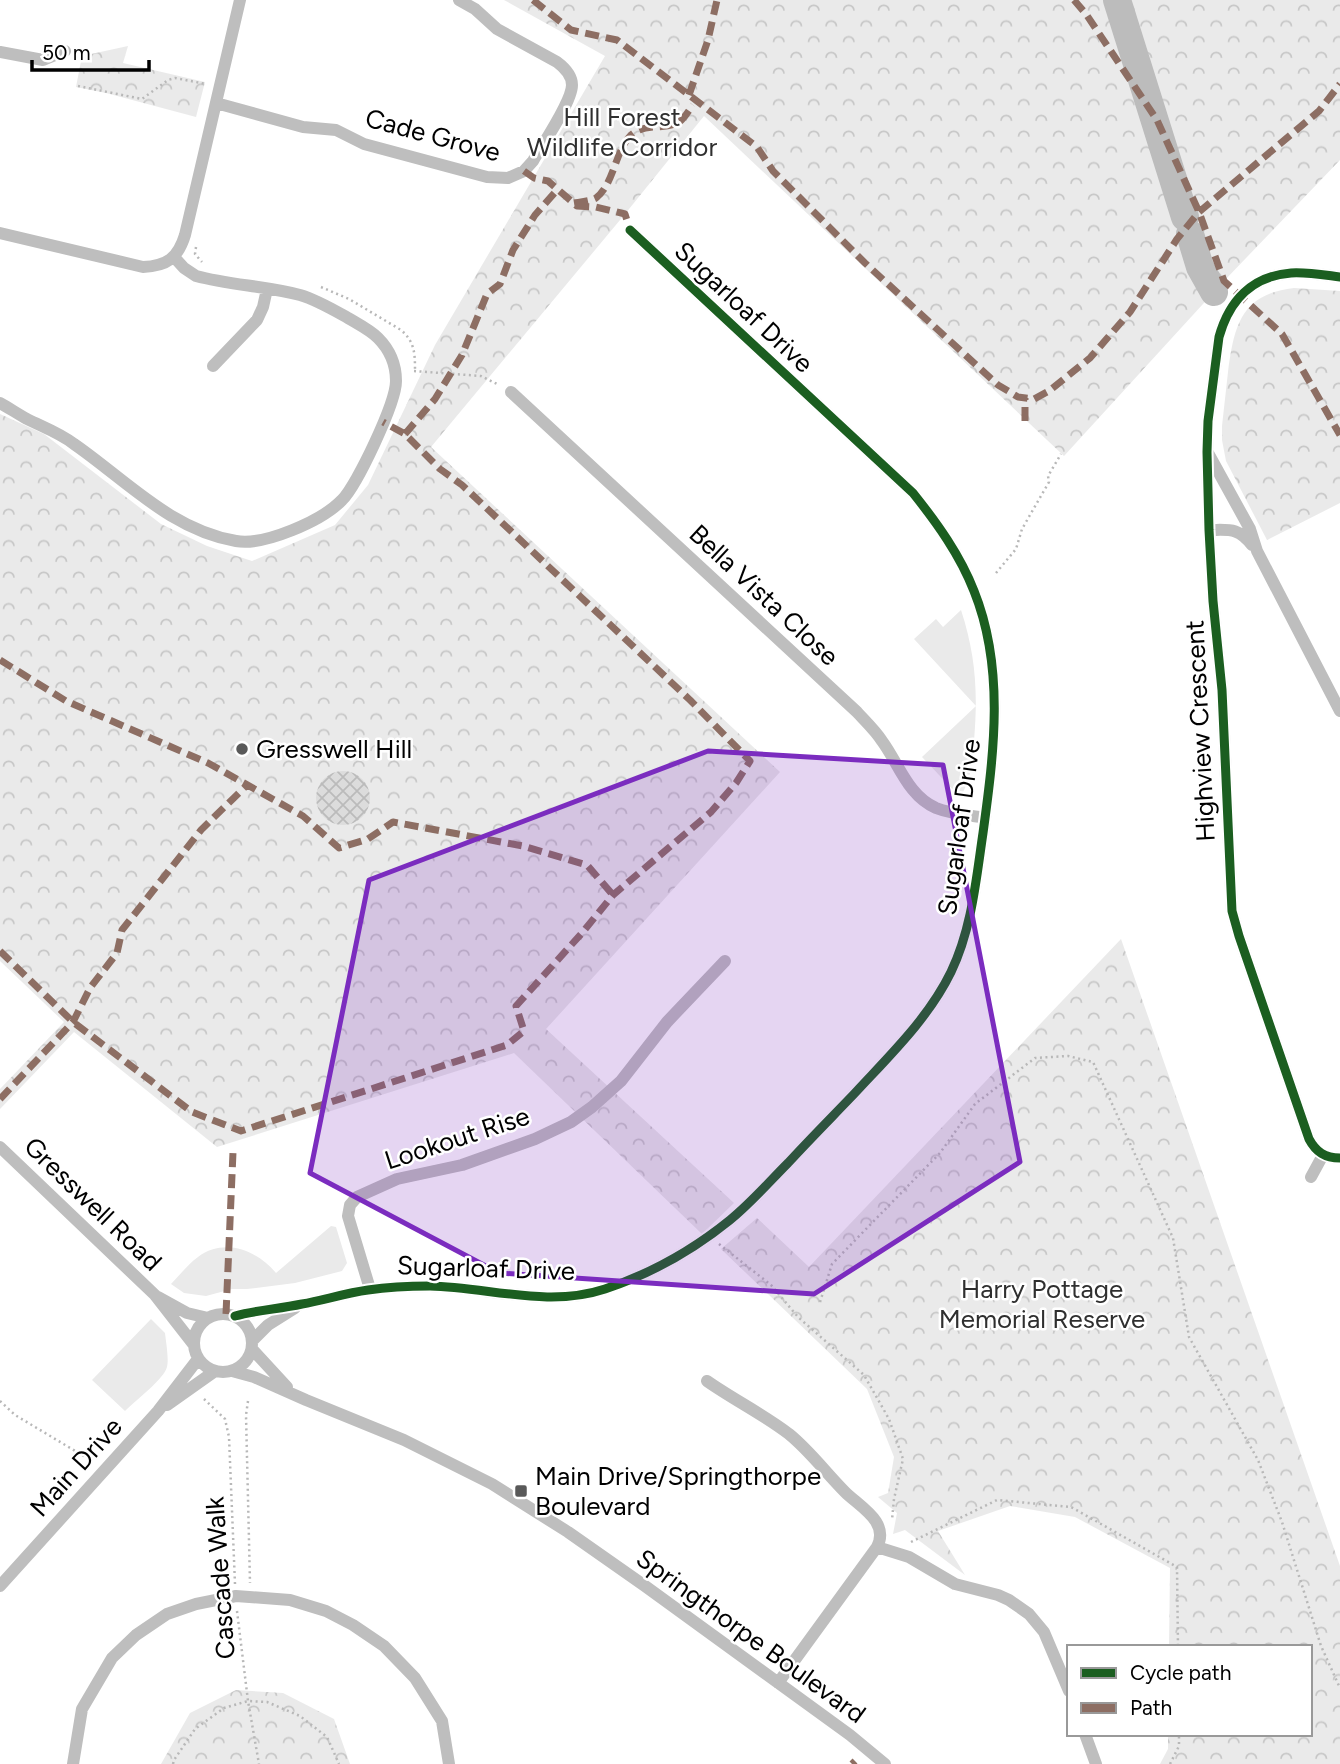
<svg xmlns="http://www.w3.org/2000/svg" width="1340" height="1764" viewBox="0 0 1340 1764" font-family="Figtree,sans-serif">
  <defs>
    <pattern id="forest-crowns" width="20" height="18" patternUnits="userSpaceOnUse" patternTransform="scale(1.75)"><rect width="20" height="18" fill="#eaeaea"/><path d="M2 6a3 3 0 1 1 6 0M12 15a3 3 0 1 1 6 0" fill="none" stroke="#c7c7c7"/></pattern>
    <pattern id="building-cross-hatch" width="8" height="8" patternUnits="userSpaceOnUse" patternTransform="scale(1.75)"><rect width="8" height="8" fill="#dcdcdc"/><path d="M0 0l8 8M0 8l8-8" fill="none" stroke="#bbb"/></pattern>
  </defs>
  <rect width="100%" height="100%" fill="#fff"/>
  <path fill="url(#forest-crowns)" d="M504,0H1340V160L1224,281L1064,456L704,116L625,214L431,447L780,772L546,1029L734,1203L702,1234L514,1053L217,1147L74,1032L0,1109V1089L64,1022L0,961V414L44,434L161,524L207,546L252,561L335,525L368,485L435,345L605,56Z
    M128,46L123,63L205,82L196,117L106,93L76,87L82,56Z
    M1294,288L1340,291V503L1267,540L1226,461L1222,440V426C1224,408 1226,390 1228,372C1234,326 1241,294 1294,288Z
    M1121,939L1340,1566V1764H1160L1168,1749V1734H1310V1647H1169L1170,1568L1075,1517L1010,1506L938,1531L965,1575L905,1530L893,1534L897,1513L878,1497L888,1493L894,1457L867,1389L721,1249L757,1218L809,1267Z
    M236,1690L283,1693L334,1719L350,1764H161L190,1713Z"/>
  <path fill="#eaeaea" d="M961,610C976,656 978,693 974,741C973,760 971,778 962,794L958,795L922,757L976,706L914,639L936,619L943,627Z
    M331,1226L336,1227L347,1263L342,1271L295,1283L247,1289H232L206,1296L184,1293L171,1284C180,1275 188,1264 198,1257C225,1237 258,1251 276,1273Z
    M151,1319L165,1333C166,1342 169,1359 167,1367C164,1379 135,1401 125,1411L92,1380Z"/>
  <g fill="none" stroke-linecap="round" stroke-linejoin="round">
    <path stroke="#bcbcbc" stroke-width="28" d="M1117,0L1185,217
      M1190,234L1200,267L1214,292"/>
  </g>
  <path fill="url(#building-cross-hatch)" d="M316 798a27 27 0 1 1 54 0a27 27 0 1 1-54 0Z"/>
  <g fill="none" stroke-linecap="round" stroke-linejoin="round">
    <path stroke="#b8b8b8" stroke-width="2.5" stroke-dasharray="2 3.5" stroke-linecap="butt" d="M78,86L142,99L168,80L175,78L206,84
      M196,247L195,254L202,262
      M321,287L349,299L401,330C415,342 415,354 415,371
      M414,371L481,376L499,385
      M996,573L1016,549L1022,529L1049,482L1048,476L1061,454
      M719,1244L771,1285L798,1317L864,1375L889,1419L903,1459L894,1499L892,1520
      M820,1302L832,1264L940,1153L975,1104L1035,1058L1068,1056L1093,1062L1173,1238L1189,1337L1258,1460L1282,1522L1321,1646L1340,1688
      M204,1399L225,1419L229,1437L235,1584
      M0,1401L15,1415L87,1458
      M248,1401L246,1415L250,1583
      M911,1542L997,1500L1071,1507L1177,1567L1178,1647
      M237,1611L248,1701L259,1764
      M173,1764L174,1760L195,1729L224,1708L248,1701L267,1702L300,1716L327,1737L339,1764
      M1170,1764L1179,1746V1734"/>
    <path stroke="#bebebe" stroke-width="12" d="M0,52L43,60L65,51
      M216,103L303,127L336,130L364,144L487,177L508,178L524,171L533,161C542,145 572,102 572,85C572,75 565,68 557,62L497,29L475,9L459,0
      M0,233L143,267C167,266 178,258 185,235L240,0
      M1340,277C1324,275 1307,272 1291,273C1252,276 1229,301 1219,337L1208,421L1207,452L1209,530L1213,601L1222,690L1232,911L1239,936L1309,1139C1316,1152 1325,1158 1340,1158
      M213,366L257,320L263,307L267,289
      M511,392L857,712C865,721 875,730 882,741C899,764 908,796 936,808C951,814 969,815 985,818
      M0,403C9,408 18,414 27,419C43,427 60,433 74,444C126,480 171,530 236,541C264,546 322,521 342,500C357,485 396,403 396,381C396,365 390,350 378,338C370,330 358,324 348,318C332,309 317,300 300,295C266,286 230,285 196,276L184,268L174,257
      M1208,453L1250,529L1257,551L1340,711
      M1209,530C1229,530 1238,527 1252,545
      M0,1147L155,1295L194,1345
      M1311,1177L1323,1155
      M370,1289L348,1216L350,1205L357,1197L397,1179L462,1165L535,1139L571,1122L592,1107L621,1081L667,1022L725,961
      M158,1297L187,1313L208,1318
      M194 1343a29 29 0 1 1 58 0a29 29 0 1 1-58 0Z
      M235,1316C257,1310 279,1309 302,1304C324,1300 346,1293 368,1290C388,1287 409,1286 430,1286C488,1287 548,1308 605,1289C650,1274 693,1250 730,1220C751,1203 769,1182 788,1163C810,1139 832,1117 854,1094C889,1056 928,1019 951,972C972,928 976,880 983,833C994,753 1005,668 974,591C960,555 937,523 913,493L630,230
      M252,1341L268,1325L295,1308
      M252,1349L287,1387
      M232,1371L254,1377L306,1400L404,1440L492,1484L568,1532L645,1586L850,1735L885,1764
      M707,1381C734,1400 763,1414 789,1434C810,1451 826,1473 845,1492C860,1507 890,1522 877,1547L778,1683
      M167,1405L215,1371
      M877,1547L909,1557L955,1584L998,1595L1009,1600L1029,1614L1044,1632L1069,1691
      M0,1586L158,1411L198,1359
      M1085,1734L1096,1764
      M73,1764L82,1709L112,1658L136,1635L167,1614L196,1604L236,1596L290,1600L326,1611L353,1625L384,1646L415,1678L442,1721L449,1764"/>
    <path stroke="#8d6e63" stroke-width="7" stroke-dasharray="14 7" stroke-linecap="butt" d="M533,0L571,30L617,40L757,147L773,171L865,263L998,385L1018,397L1034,399L1049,391L1090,358L1130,312L1177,239L1199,212L1319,111L1340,84
      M1074,0L1086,14L1157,120L1199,212L1224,281L1282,334L1340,435
      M689,95L708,40L717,0
      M524,171L534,178L548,181L577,206L596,207L625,214L630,230
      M574,203C580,202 591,201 596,198C614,184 615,151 631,135C646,122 663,131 679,122C684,119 689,110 693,105
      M1025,421V398
      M405,434L435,399L462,355L487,294L500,284L513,250L535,215L557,190
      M0,660L66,701L208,763L303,816L339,848L368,839L393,822L523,846L587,865L613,895
      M0,951L73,1022L192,1112L241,1131L507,1045L524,1031L516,1006L582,933L613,895L711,812L736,783L750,761L690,700L462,485L440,469L405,434L383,422
      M0,1099L73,1022L90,988L117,953L122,930L201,830L247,785
      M226,1314L233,1152
      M852,1764L855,1761"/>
    <defs>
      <path id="cycleway" d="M1340,277C1324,275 1307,272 1291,273C1252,276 1229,301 1219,337L1208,421L1207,452L1209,530L1213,601L1222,690L1232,911L1239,936L1309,1139C1316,1152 1325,1158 1340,1158
        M235,1316C257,1310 279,1309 302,1304C324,1300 346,1293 368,1290C388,1287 409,1286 430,1286C488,1287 548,1308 605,1289C650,1274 693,1250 730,1220C751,1203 769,1182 788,1163C810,1139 832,1117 854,1094C889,1056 928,1019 951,972C972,928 976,880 983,833C994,753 1005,668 974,591C960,555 937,523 913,493L630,230"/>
    </defs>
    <use href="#cycleway" stroke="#fff" stroke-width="13"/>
    <use href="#cycleway" stroke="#1b5e20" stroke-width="9"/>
  </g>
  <path fill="#7b2cbf" fill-opacity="0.2" stroke="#7b2cbf" stroke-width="5" stroke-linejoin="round" d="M708,751L943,765L1020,1162L814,1294L499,1273L310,1173L369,880Z"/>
  <g fill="#595959" stroke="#fff" stroke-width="2.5">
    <circle cx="242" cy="749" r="7"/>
    <rect x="514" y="1484" width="14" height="14" rx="3.5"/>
  </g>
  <g text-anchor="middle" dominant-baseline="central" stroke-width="5" stroke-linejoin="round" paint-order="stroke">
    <g font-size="26" fill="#2f2f2f" stroke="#fff">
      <text x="622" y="117">Hill Forest<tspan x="622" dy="30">Wildlife Corridor</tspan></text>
      <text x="1042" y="1289">Harry Pottage<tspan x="1042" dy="30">Memorial Reserve</tspan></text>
    </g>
    <g font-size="26" fill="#000" stroke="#fff">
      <text transform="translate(433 135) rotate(15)">Cade Grove</text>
      <text transform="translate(744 307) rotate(43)">Sugarloaf Drive</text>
      <text transform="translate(764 595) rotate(43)">Bella Vista Close</text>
      <text transform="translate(1200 731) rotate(-93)">Highview Crescent</text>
      <text transform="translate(959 827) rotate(-82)">Sugarloaf Drive</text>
      <text transform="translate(457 1138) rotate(-18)">Lookout Rise</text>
      <text transform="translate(93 1204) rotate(44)">Gresswell Road</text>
      <text transform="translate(486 1268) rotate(2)">Sugarloaf Drive</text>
      <text transform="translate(76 1467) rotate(-48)">Main Drive</text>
      <text transform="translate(220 1578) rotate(-94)">Cascade Walk</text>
      <text transform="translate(751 1636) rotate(36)">Springthorpe Boulevard</text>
    </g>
    <g font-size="26" fill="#000" stroke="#fff" text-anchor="start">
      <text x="256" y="749">Gresswell Hill</text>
      <text x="535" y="1476">Main Drive/Springthorpe<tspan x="535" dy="30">Boulevard</tspan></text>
    </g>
  </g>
  <rect x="1067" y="1645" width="245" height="91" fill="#ffffff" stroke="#999999" stroke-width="2"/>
  <rect x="1081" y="1668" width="35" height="10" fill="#1b5e20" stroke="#999999" stroke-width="2"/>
  <text x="1130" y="1680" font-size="21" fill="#000000">Cycle path</text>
  <rect x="1081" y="1703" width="35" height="10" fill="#8d6e63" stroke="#999999" stroke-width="2"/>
  <text x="1130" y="1715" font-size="21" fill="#000000">Path</text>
  <path d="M32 60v10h117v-10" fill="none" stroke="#000000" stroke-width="3.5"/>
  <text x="42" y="60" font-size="21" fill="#000000" stroke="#ffffff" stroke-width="5" paint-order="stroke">50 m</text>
</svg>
